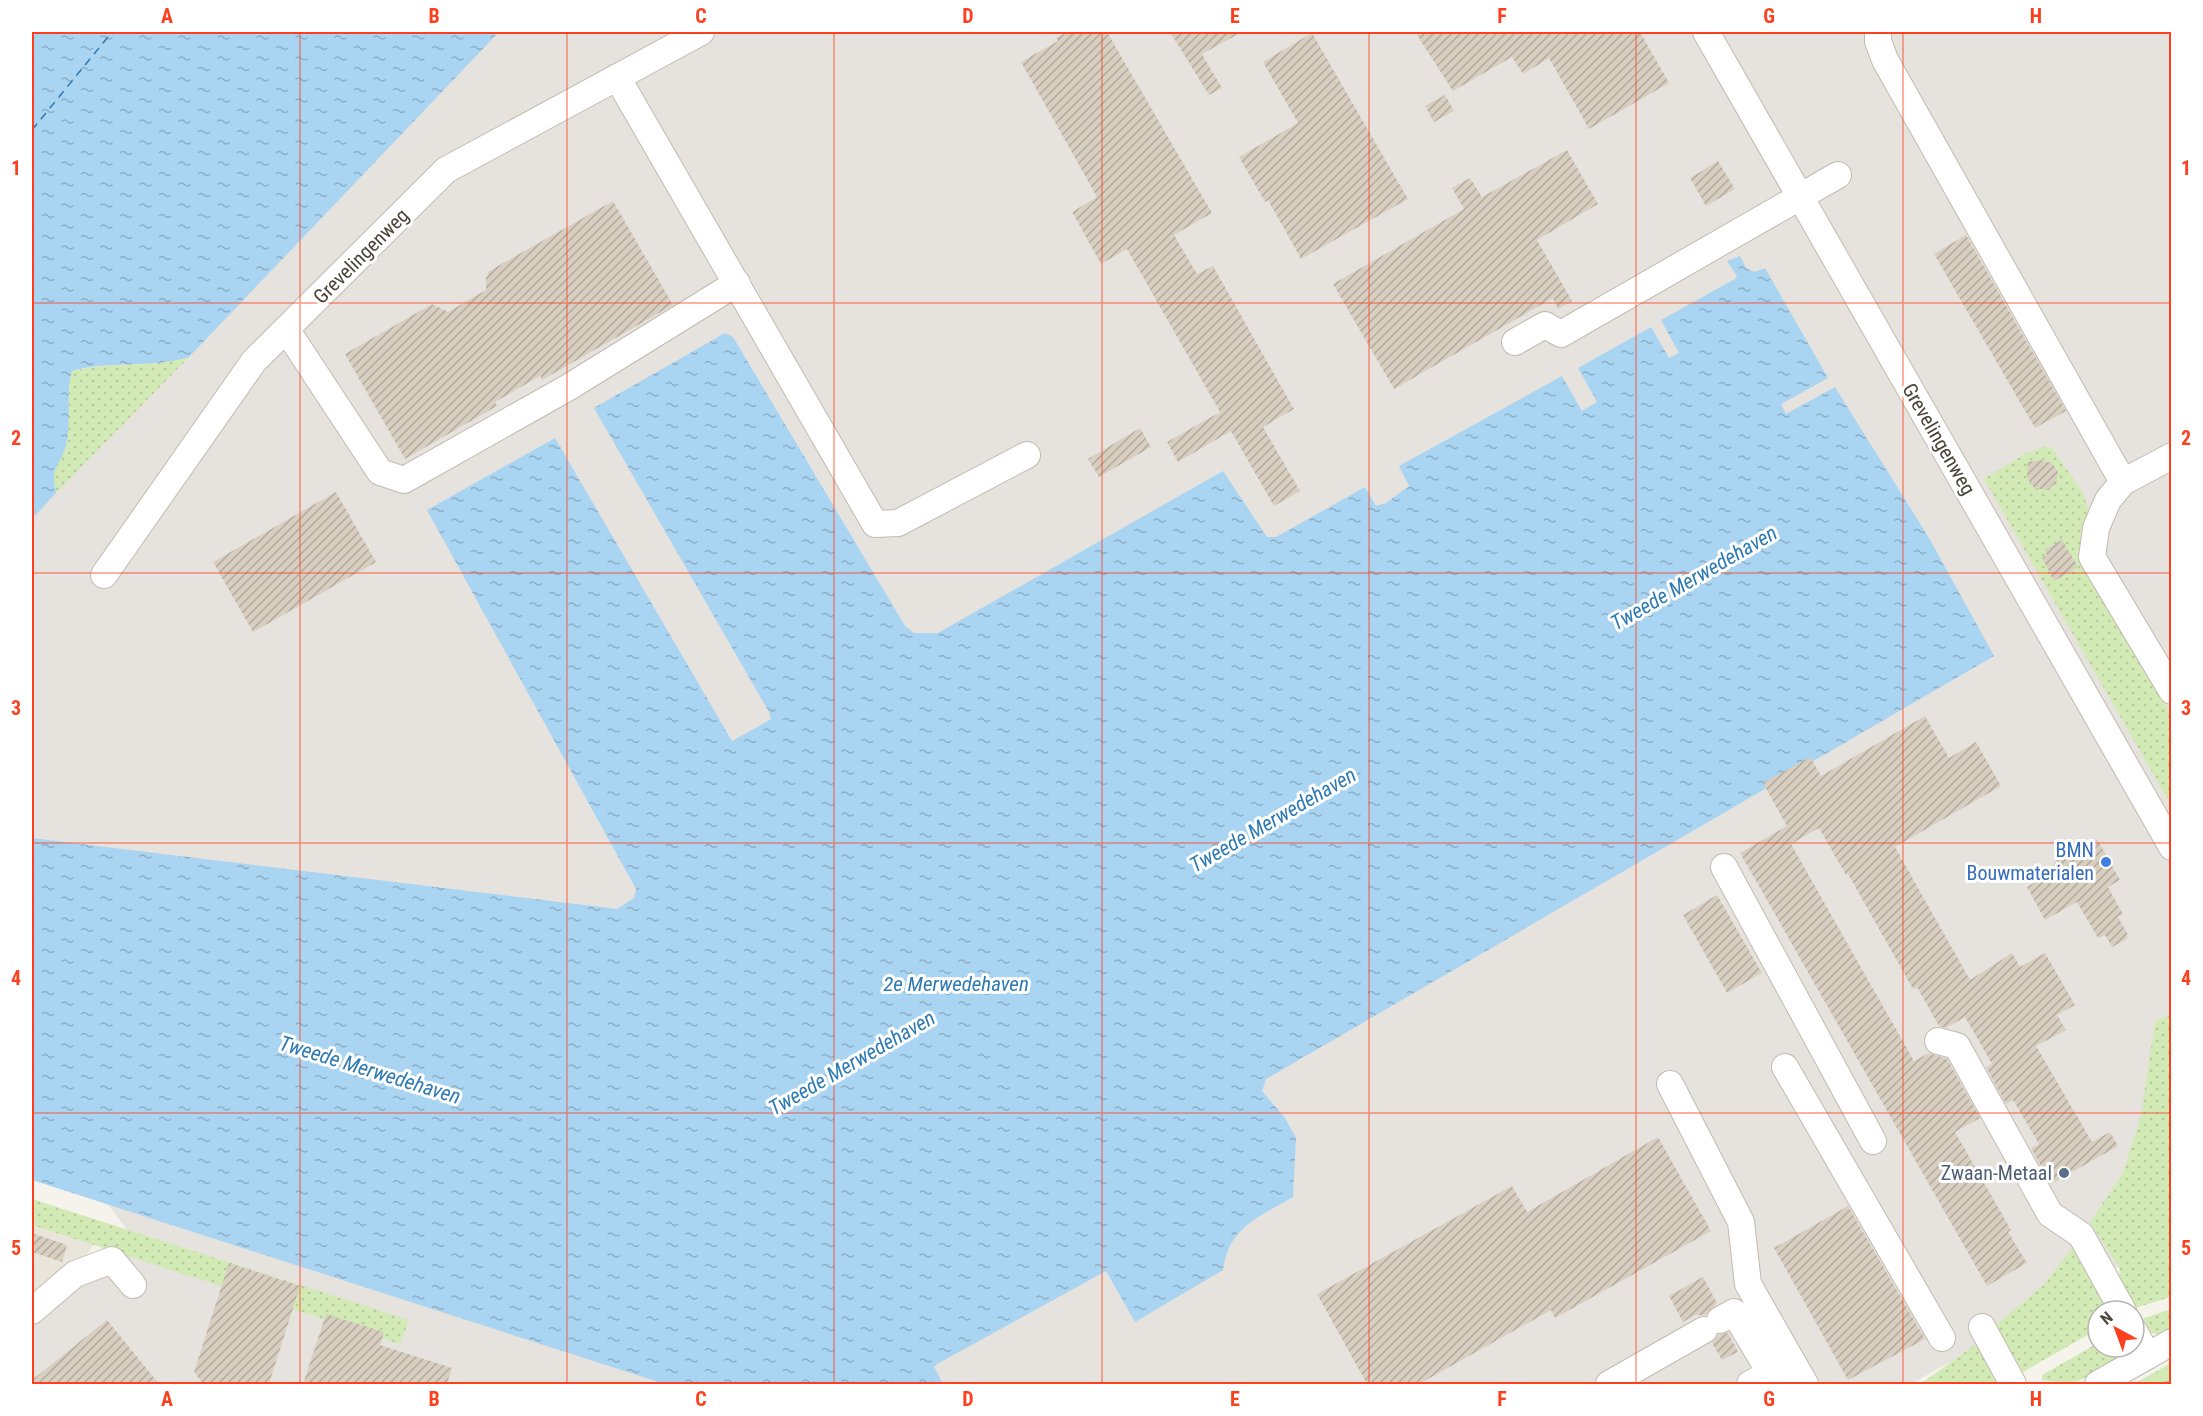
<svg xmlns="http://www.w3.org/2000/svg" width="2203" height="1416" viewBox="0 0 2203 1416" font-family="'Roboto Condensed',sans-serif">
  <defs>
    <pattern id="grass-dots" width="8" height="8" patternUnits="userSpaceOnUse" patternTransform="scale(1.5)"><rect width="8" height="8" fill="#d2eab5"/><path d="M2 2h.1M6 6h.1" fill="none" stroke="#b6ca9c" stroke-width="1.8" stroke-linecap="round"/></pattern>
    <pattern id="forest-crowns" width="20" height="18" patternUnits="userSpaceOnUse" patternTransform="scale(1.5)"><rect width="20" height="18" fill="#d2eab5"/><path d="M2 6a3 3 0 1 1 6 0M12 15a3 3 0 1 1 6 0" fill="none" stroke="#b6ca9c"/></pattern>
    <pattern id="water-ripples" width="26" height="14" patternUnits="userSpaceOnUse" patternTransform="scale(1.5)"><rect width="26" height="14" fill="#a9d4f2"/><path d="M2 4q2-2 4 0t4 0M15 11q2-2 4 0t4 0" fill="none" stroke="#8caec5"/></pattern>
    <pattern id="building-hatch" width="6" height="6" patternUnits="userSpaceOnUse" patternTransform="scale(1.5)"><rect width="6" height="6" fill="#d8cfc1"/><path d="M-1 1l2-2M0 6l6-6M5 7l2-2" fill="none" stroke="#b1aa9e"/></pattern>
  </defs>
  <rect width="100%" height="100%" fill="#f6f3ec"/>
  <path fill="#eae5da" d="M32,1225L93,1244L90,1251L32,1300Z"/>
  <path fill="#e6e2dd" d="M472,32H2171V1237L1911,1384H32V1311L128,1231L32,1105V422Z"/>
  <path fill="url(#grass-dots)" d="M189,357L56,493C49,466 60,466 66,445C72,421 65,393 72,371C110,361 151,369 189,357Z
    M2048,446L2052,448L2083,493L2088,508L2087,569L2171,714V805L1984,479L2026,453Z
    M2171,1013V1297L2132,1309L2117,1284L2120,1269L2090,1222L2123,1173L2141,1115L2155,1022Z
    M32,1199L409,1320L400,1344L32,1225Z
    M2074,1246L2110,1311H2098V1329L2023,1372L1996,1325L2043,1285Z
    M2171,1309V1328L2160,1335L2145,1331L2139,1320Z
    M2098,1343V1347H2126L2124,1356L2073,1384L2042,1380V1375Z
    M1976,1344L2002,1384H1918L1926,1380Z"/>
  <path fill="url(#forest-crowns)" d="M2171,1363V1384H2134Z"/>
  <path fill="url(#water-ripples)" d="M32,32H499L189,357C150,369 109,360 72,371C65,393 72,421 66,445C61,466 49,466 56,493L32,519Z
    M1740,256L1746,268L1754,272L1765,268L1828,378L1781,404L1786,414L1835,387L1929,538L1994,656L1266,1079L1262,1091L1285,1118L1296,1138L1293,1197C1258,1218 1229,1226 1223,1270L1135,1322L1106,1271L937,1364L934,1367L943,1384H665L32,1180V838L617,909L634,898L636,889L427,510L555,438L732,741L768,721L771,719L769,712L594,408L725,333L733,337L905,626L914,633H938L1223,471L1267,537H1276L1365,487L1376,506L1386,503L1409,486L1399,466L1562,376L1582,411L1597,402L1578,368L1651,327L1669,358L1679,353L1661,320L1735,279L1737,276L1727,261Z"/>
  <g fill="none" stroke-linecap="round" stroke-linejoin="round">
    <path stroke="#2e7ab2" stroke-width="1.5" stroke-dasharray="8 6" stroke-linecap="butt" d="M32,130L112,32"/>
  </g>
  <path fill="url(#building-hatch)" d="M1067,32H1107L1212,213L1174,235L1197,274L1213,266L1294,409L1263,427L1300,491L1274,506L1231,431L1178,462L1167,442L1220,412L1127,249L1101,264L1072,212L1097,197L1021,62L1058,41L1056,38Z
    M1170,32H1242L1202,54L1222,88L1209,95Z
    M1415,32H1640L1669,83L1589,129L1549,58L1523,74L1512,57L1453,91Z
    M1312,33L1408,199L1301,259L1268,200L1265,202L1239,157L1298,123L1263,62Z
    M1445,95L1454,111L1434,122L1425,106Z
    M1567,150L1598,204L1537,240L1572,301L1558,309L1553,298L1394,389L1333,284L1464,209L1452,188L1470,178L1482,197Z
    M1718,161L1735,189L1706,206L1690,178Z
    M613,201L673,305L542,380L540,376L495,402L497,406L405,459L345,354L432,304L448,312L486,290V278L489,271Z
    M1966,235L2066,411L2035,428L1934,254Z
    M1140,428L1151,447L1099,477L1088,459Z
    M2040,460L2052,463L2058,472L2056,483L2047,490L2034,488L2027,477L2028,462Z
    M336,492L376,562L253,632L213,562Z
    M2062,540L2078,567L2054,581L2042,558L2047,555L2044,550Z
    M1925,716L1949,758L1976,742L2001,786L1895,847L1970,980L2012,953L2020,967L2045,953L2075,1005L2057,1015L2066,1030L2036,1046L2092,1142L2110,1132L2118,1146L2051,1184L2031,1148L2039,1144L2013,1100L2006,1104L1986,1067L1992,1064L1965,1017L1946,1028L1939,1026L1917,987L1913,989L1848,874L1846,875L1819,828L1791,844L1914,1061L1929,1053L1947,1059L1980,1118L1955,1132L2011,1230L2008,1232L2027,1263L1987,1286L1740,853L1787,826L1763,783L1810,757L1821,776Z
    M2097,839L2120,880L2108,887L2123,914L2118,917L2127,933V939L2112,947L2105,935L2098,938L2077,902L2045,920L2027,887L2042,878L2061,855L2069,850L2071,854Z
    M1717,895L1762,973L1727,993L1683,915Z
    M1658,1137L1711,1231L1555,1318L1551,1310L1419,1384H1367L1317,1294L1512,1186L1527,1212Z
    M1848,1206L1925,1339L1848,1380L1774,1248Z
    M32,1233L67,1245L62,1262L32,1252Z
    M229,1263L300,1286L269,1384H203L194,1372Z
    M1703,1277L1717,1303L1706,1315H1695L1683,1322L1669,1296Z
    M326,1314L384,1332L380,1345L452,1368L447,1384H303Z
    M107,1320L159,1384H32V1380Z
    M1728,1333L1738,1352L1722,1360L1712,1343L1718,1335Z"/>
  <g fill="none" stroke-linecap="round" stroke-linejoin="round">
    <defs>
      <path id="minor" d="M1706,32L2172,847
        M1878,32V41L1885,60L2123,482
        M617,77L875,524L898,523L1027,455
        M286,329L380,472L404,480L569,387L737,283
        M1515,342L1545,325L1561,334L1838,175
        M2172,456L2123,482L2108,500L2096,528L2092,557L2172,691
        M104,575L254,361L446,170L701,32
        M1724,867L1873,1141
        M1938,1041L1957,1046L2050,1214L2081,1235L2123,1311
        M1785,1067L1942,1338
        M1670,1084L1741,1222L1748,1284L1805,1384
        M32,1311L75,1274L112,1260L133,1285
        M1720,1320L1734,1312L1777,1384
        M1982,1327L2013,1384
        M2134,1331L2148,1356
        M1609,1384L1704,1330
        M1750,1384L1770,1373
        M2098,1384L2172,1342"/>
    </defs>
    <use href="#minor" stroke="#c2bbae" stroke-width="28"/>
    <use href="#minor" stroke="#fff" stroke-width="26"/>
  </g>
  <path fill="none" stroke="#fc3f1d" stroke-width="1.5" stroke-opacity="0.55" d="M300,32V1384M567,32V1384M834,32V1384M1102,32V1384M1369,32V1384M1636,32V1384M1903,32V1384M32,303H2172M32,573H2172M32,843H2172M32,1113H2172"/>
  <circle fill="#3f7fe0" stroke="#fff" stroke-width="2" cx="2106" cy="862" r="6"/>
  <circle fill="#5c6f8a" stroke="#fff" stroke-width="2" cx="2064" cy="1173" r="6"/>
  <g text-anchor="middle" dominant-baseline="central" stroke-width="6" stroke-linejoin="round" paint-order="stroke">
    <g font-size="20" fill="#4b4439" stroke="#fff">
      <text transform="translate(361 256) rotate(-45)">Grevelingenweg</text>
      <text transform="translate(1939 439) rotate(60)">Grevelingenweg</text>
    </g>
    <g font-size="20" fill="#366cbe" stroke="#fff" text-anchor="end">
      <text x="2094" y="850">BMN<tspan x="2094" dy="23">Bouwmaterialen</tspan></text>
    </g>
    <g font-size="20" fill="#4e5e75" stroke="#fff" text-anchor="end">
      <text x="2052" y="1173">Zwaan-Metaal</text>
    </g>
    <g font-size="21" font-style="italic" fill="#2e7ab2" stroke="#fff">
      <text transform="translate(1694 578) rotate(-30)">Tweede Merwedehaven</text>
      <text transform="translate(1273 820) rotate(-30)">Tweede Merwedehaven</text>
      <text x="956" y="984">2e Merwedehaven</text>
      <text transform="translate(852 1063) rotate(-30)">Tweede Merwedehaven</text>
      <text transform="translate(370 1070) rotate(17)">Tweede Merwedehaven</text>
    </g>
  </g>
  <rect width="2203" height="1416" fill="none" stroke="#ffffff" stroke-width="66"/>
  <g transform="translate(2116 1329) rotate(319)"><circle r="28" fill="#ffffff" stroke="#b7b4b0" stroke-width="1.5"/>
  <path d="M0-4.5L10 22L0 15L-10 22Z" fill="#fc3f1d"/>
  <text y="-9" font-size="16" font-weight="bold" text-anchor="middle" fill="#4b4439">N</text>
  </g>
  <rect x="33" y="33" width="2137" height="1350" fill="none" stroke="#fc3f1d" stroke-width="2"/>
  <g font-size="20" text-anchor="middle" font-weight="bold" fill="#fc3f1d">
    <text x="167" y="23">A</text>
    <text x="434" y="23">B</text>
    <text x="701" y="23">C</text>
    <text x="968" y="23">D</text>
    <text x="1235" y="23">E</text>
    <text x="1502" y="23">F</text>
    <text x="1769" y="23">G</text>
    <text x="2036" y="23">H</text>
    <text x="16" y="175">1</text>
    <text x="2186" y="175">1</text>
    <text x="16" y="445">2</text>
    <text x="2186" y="445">2</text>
    <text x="16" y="715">3</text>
    <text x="2186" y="715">3</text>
    <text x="16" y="985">4</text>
    <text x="2186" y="985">4</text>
    <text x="16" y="1255">5</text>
    <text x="2186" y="1255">5</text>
    <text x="167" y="1406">A</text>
    <text x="434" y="1406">B</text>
    <text x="701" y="1406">C</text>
    <text x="968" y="1406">D</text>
    <text x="1235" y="1406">E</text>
    <text x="1502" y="1406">F</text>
    <text x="1769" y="1406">G</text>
    <text x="2036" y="1406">H</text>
  </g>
</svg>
